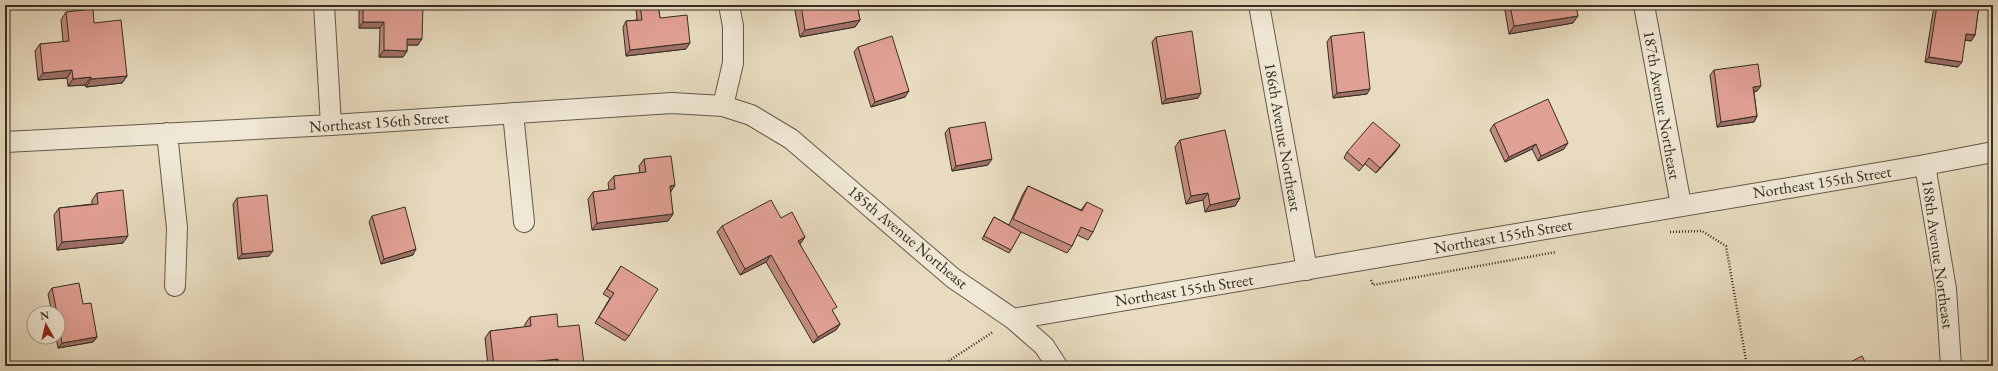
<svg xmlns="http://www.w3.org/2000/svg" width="1998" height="371" viewBox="0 0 1998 371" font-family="'EB Garamond',serif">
  <rect width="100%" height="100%" fill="#e8dbbf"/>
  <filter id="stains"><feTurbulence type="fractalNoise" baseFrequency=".005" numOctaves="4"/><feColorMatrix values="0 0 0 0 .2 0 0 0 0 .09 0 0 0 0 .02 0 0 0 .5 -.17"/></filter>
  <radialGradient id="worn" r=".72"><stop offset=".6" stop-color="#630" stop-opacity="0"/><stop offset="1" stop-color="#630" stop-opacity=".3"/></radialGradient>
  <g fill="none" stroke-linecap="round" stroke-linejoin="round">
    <defs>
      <path id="minor" d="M324,5L331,125
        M1259,5L1307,270
        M1644,5L1681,205
        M723,106L733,63V26L729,5
        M513,113L524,222
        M167,133L177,228L175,286
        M5,142L331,125L672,103L723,106L751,115L791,139L953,278L1013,319L1044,346L1057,366
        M1925,165L1946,289L1951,366
        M1013,319L1925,165L1993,152"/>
    </defs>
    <use href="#minor" stroke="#62594a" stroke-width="22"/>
    <path stroke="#352e23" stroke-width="2.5" stroke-dasharray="1 2" stroke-linecap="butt" d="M1670,232L1702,231L1726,246L1747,366
      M1371,280L1373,285L1556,252
      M941,366L993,332"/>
    <use href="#minor" stroke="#f0e8d5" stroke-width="20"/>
  </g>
  <path fill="#c28a7f" stroke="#352e23" d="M359,5H423L418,45H407V51L403,57H379L380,28H359Z
    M639,5H658L660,18L686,49L626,56L623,27L626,21L637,20L636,9Z
    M800,5H857L860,20L855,27L800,37L795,11Z
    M1504,5H1576L1573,23L1509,34Z
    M1934,5H1979L1975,35L1971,41L1965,40L1958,67L1925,62L1934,6Z
    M66,12L94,23L127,76L122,83L86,87L85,85L68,86L67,78L38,80L35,51L40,44L63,42L61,20Z
    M1331,36L1367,94L1333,98L1327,42Z
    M1156,37L1198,98L1162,104L1152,42Z
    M858,47L905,97L871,107L854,52Z
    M1714,70L1757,91L1754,92L1757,116L1754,122L1717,127L1710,75Z
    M1494,124L1564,149L1538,161L1532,149L1505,162L1490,130Z
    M949,128L988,165L952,171L945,133Z
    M1180,140L1240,198L1235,206L1205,212L1203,200L1186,204L1175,147Z
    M1396,151L1376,173L1365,164L1359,171L1344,158L1347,152Z
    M644,159L675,185L670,192L673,214L668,221L592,230L588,199L593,192L609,190L608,183L614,176L640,173L639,166Z
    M1028,186L1081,210L1087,202L1093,232L1088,240L1077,235L1072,246L1067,253L1021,232L1009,253L982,239L994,217L1009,225L1023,194Z
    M97,193L123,243L57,250L54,215L59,208L92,204V200Z
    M237,198L269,256L238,259L233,204Z
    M372,216L413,255L381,264L369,222Z
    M781,218L801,243L800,244L833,312L840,324L836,330L813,343L766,262L740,275L717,232L722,226Z
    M621,266L629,336L625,341L595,323L610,298L603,294Z
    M52,288L83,304L97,337L93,342L58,348L56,337H58V313H52L48,294Z
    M530,317L558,327L583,366H488L485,338L490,331L525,327V324Z"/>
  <path fill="#9e7068" stroke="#352e23" d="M1578,16L1573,23L1509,34L1514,26Z
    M860,20L855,27L800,37L805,30Z
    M363,22H384L380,28H359Z
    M1966,34L1975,35L1971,41L1962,39Z
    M407,39H422L418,45H403Z
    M690,43L686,49L626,56L630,50Z
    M384,50L407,51L403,57H379Z
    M1929,57L1962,62L1958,67L1925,62Z
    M72,70L67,78L38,80L43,73Z
    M127,76L122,83L86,87L91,79Z
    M91,77L85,85L68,86L73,79Z
    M1761,86L1757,91L1750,92L1753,87Z
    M1370,89L1367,94L1333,98L1337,93Z
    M909,91L905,97L871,107L875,102Z
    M1201,93L1198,98L1162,104L1166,99Z
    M1757,116L1754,122L1717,127L1721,122Z
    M1568,143L1564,149L1538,161L1541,156Z
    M1536,144L1532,149L1505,162L1509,157Z
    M1400,145L1396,151L1376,173L1380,168Z
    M992,159L988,165L952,171L956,166Z
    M675,185L670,193V186Z
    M1208,193L1203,200L1186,204L1191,196Z
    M1240,198L1235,206L1205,212L1210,205Z
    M673,214L668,221L592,230L597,223Z
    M128,236L123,243L57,250L62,242Z
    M805,237L801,243L793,247L798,241Z
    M416,249L413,255L381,264L384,259Z
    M273,251L269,256L238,259L242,254Z
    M771,255L766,262L740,275L745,269Z
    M840,324L836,330L813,343L818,337Z
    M97,337L93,342L58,348L62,343Z
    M558,359L552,366H494Z
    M584,364L583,366H570Z"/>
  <path fill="#e1a094" stroke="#352e23" d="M363,5H423L422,39H407V51L384,50V22H363Z
    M640,5H658L660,18L687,15L690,43L630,50L626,21L642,20Z
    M801,5H857L860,20L805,30Z
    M1510,5H1576L1578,16L1514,26Z
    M1937,5H1979L1975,35L1966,34L1962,62L1929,57Z
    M93,9L94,23L121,20L127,76L91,79V77L73,79L72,70L43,73L40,44L69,41L66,12Z
    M1192,31L1201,93L1166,99L1156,37Z
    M1364,32L1370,89L1337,93L1331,36Z
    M892,36L909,91L875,102L858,47Z
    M1758,64L1761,86L1753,87L1757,116L1721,122L1714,70Z
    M1548,99L1568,143L1541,156L1536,144L1509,157L1494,124Z
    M985,122L992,159L956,166L949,128Z
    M1373,122L1400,145L1380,168L1369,158L1363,166L1347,152Z
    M1225,130L1240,198L1210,205L1208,193L1191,196L1180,140Z
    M671,156L675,185L670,186L673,214L597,223L593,192L615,189L614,176L646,172L644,159Z
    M1028,186L1082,211L1087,202L1103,210L1093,232L1081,227L1072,246L1013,219Z
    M123,190L128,236L62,242L59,208L98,204L97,193Z
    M267,195L273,251L242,254L237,198Z
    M771,200L781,218L792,212L805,237L798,241L837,307L832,310L840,324L818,337L771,255L745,269L722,226Z
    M405,207L416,249L384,259L372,216Z
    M994,217L1021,232L1011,250L984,236Z
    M621,266L658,289L629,336L599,317L614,293L607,289Z
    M79,283L83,304L91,303L97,337L62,343L58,321V313H57L52,288Z
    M557,314L558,327L579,325L584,364L570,366H559L558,359L494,366L490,331L531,326L530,317Z
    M1862,356L1867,366H1843Z"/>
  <g text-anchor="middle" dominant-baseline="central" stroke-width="3.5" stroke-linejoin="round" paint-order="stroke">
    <g font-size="16" fill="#352e23" stroke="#f0e8d5">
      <text transform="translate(1662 105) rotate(80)">187th Avenue Northeast</text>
      <text transform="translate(379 122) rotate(-4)">Northeast 156th Street</text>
      <text transform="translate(1283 137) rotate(80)">186th Avenue Northeast</text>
      <text transform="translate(1822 182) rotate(-9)">Northeast 155th Street</text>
      <text transform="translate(1503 236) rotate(-10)">Northeast 155th Street</text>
      <text transform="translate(908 237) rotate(40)">185th Avenue Northeast</text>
      <text transform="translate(1938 254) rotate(82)">188th Avenue Northeast</text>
      <text transform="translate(1184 290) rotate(-9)">Northeast 155th Street</text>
    </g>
  </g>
  <rect width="1998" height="371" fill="none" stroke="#e8dbbf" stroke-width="20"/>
  <rect x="6" y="6" width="1986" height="359" fill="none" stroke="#352e23" stroke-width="2"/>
  <rect x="10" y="10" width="1978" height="351" fill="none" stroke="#352e23"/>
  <g transform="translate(46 325) rotate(352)"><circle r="19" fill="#f0e8d5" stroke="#a59e8e"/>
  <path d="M0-3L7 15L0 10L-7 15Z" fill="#8f2418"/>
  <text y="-6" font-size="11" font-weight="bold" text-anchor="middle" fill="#352e23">N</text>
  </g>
  <rect width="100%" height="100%" filter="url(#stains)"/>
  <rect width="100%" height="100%" fill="url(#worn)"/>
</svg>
